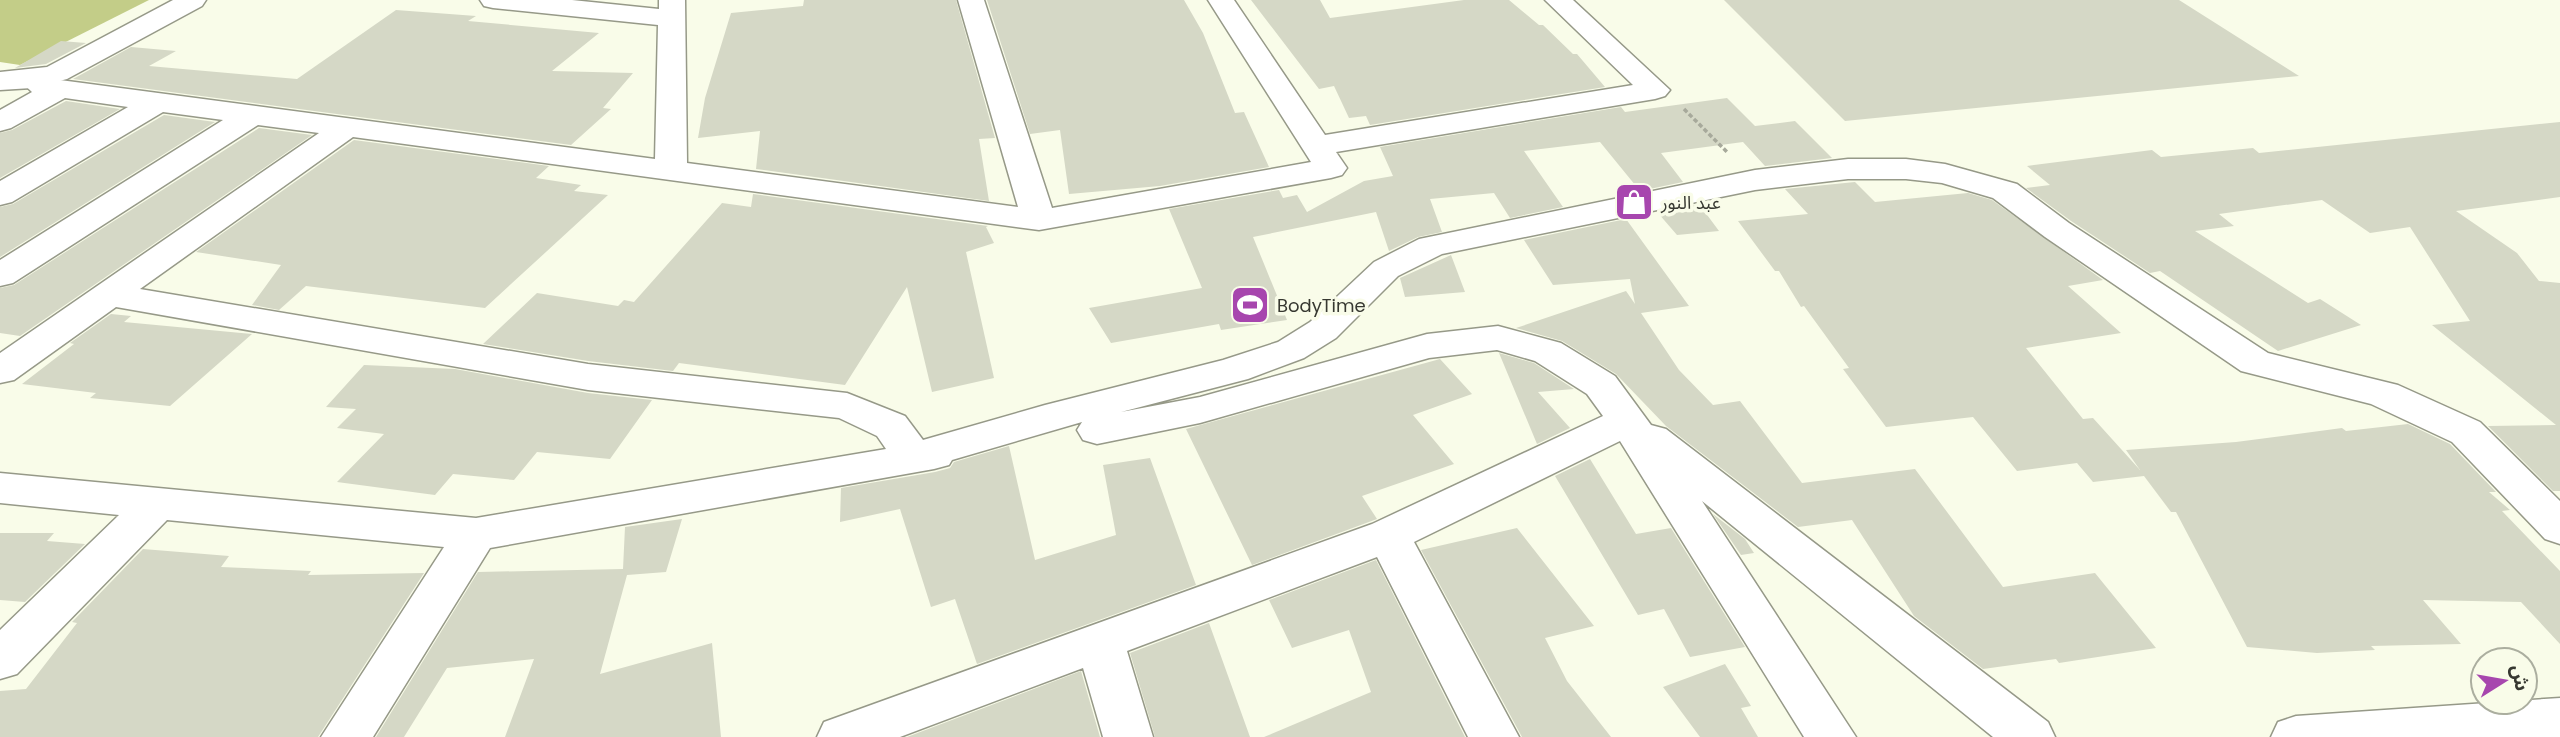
<svg xmlns="http://www.w3.org/2000/svg" width="2560" height="737" viewBox="0 0 2560 737" font-family="Poppins,'Noto Sans Arabic',sans-serif">
  <rect width="100%" height="100%" fill="#f9fce9"/>
  <path fill="#c3cd88" d="M0,0H149L20,65L0,62Z"/>
  <path fill="#d5d8c6" d="M804,0H956L995,138L979,139L989,201L756,169L760,131L698,138L705,98L731,13L803,6Z
    M987,0H1184L1203,33L1235,113L1244,112L1269,167L1160,186L1069,194L1060,130L1030,134Z
    M1251,0H1320L1330,18L1464,0H1509L1539,25H1543L1573,54H1577L1605,87L1370,125L1366,116L1349,118L1334,86L1319,89Z
    M1724,0H2179L2299,76L1845,121Z
    M396,10L476,16L468,21L599,33L552,71L633,73L603,108L611,109L571,145L73,79L131,47L176,51L149,66L297,79Z
    M61,41L86,43L46,64L15,68Z
    M1727,98L1755,126L1795,121L1832,158L1765,166L1743,142L1661,153L1683,182L1640,191L1600,142L1524,151L1563,207L1510,218L1494,193L1430,199L1442,232L1418,237L1389,251L1376,212L1253,237L1287,320L1221,330L1219,324L1111,343L1089,308L1202,288L1169,209L1279,190L1283,198L1297,195L1307,212L1364,181L1393,176L1380,147L1621,107L1625,112Z
    M66,101L120,109L0,178V133L12,130Z
    M164,115L215,122L0,257V207L13,204Z
    M2560,122V197L2456,211L2517,253L2539,281L2560,283V491H2553L2488,426L2556,425L2432,325L2470,321L2410,227L2370,233L2322,200L2219,214L2234,226L2195,231L2308,303L2320,299L2361,325L2278,351L2160,271L2150,273L2071,221L2026,188L2050,185L2027,166L2152,150L2161,157L2253,148L2259,153Z
    M259,128L312,135L20,336L0,333V288L14,285Z
    M354,140L549,166L536,178L581,185L574,191L608,195L485,308L306,286L279,310L252,305L281,265L196,252Z
    M1855,182L1875,202L1968,193L1992,200L2103,280L2068,286L2121,333L2026,348L2083,419L2093,418L2140,470L2126,450L2236,442L2342,428L2346,431L2408,424L2450,444L2496,492H2489L2510,510L2502,511L2560,571V644L2521,602L2423,600L2461,644L2371,646L2375,650L2317,653L2247,647L2176,512H2171L2144,476L2093,482L2077,463L2017,471L1973,417L1886,427L1843,369L1849,368L1804,306L1801,307L1779,271H1775L1738,221L1808,214L1785,189Z
    M753,194L988,226L986,227L994,243L966,252L994,378L932,392L907,287L845,385L679,363L673,371L588,361L483,344L537,293L618,306L624,300L634,302L722,203L751,207Z
    M1699,204L1719,231L1677,235L1658,213Z
    M1626,219L1689,306L1641,313L1679,370L1713,405L1740,401L1802,483L1915,469L2003,587L2095,573L2156,648L2059,663L2056,659L1983,669L1914,616L1852,520L1798,527L1666,426L1616,374L1562,341L1516,328L1626,291L1635,304L1630,279L1553,285L1524,240Z
    M1451,255L1465,292L1405,297L1400,278Z
    M111,314L131,316L124,322L252,334L170,406L90,398L96,393L22,384L74,344L70,343Z
    M1499,353L1534,363L1574,389L1538,392L1570,428L1537,444Z
    M1440,359L1472,394L1413,415L1454,464L1362,496L1377,519L1252,565L1186,429Z
    M364,365L455,369L588,393L652,400L610,459L537,452L514,480L453,474L435,495L337,482L384,434L337,428L356,409L326,407Z
    M1009,446L1035,560L1116,535L1103,465L1150,458L1196,585L977,664L955,599L931,607L900,509L840,522L841,488L935,472L950,468L954,462Z
    M1590,459L1636,534L1671,528L1745,647L1690,657L1664,609L1638,615L1555,476Z
    M1713,514L1745,539L1754,553L1741,555Z
    M682,519L666,572L627,575L600,674L712,643L721,737H505L534,659L447,668L404,737H376L478,572L623,569L625,527Z
    M1517,528L1594,626L1545,638L1567,681L1611,737H1522L1421,550Z
    M0,533H54L47,541L85,544L25,602L0,600Z
    M143,549L229,556L221,567L311,571L308,575L424,573L318,737H0V691L26,689L77,623L72,622Z
    M1376,560L1465,737H1264L1371,692L1349,630L1292,648L1269,600Z
    M1209,623L1250,737H1155L1130,653Z
    M1725,664L1751,706L1741,708L1758,737H1700L1663,687Z
    M1081,671L1100,737H907Z"/>
  <g fill="none" stroke-linecap="round" stroke-linejoin="round">
    <defs>
      <path id="street" d="M480,0H572L659,9V0H685L687,163L1018,207L958,0H984L1052,208L1311,162L1208,0H1234L1325,135L1633,85L1545,0H1573L1670,90L1665,96L1655,99L1336,152L1347,168L1342,175L1331,178L1039,230L353,137L140,289L588,364L847,393L905,416L923,440L1045,405L1223,360L1278,342L1310,322L1374,262L1419,239L1755,170L1848,159H1906L1945,164L2017,184L2069,223L2268,353L2398,385L2480,422L2560,501V544L2545,539L2452,442L2371,404L2241,371L2045,237L1993,198L1942,183L1906,179H1848L1755,190L1442,254L1398,276L1336,338L1304,358L1248,379L1121,412L1200,397L1427,334L1498,326L1561,343L1615,376L1651,425L1666,429L2048,722L2055,737H1993L1702,501L1856,737H1804L1620,441L1414,542L1519,737H1468L1377,557L1127,651L1153,737H1103L1083,668L900,737H817L824,722L1372,524L1603,416L1587,394L1535,361L1497,350L1429,358L1200,423L1097,444L1083,440L1077,430L1082,422L952,460L949,465L934,469L490,548L373,737H321L444,547L167,520L17,674L0,679V630L119,515L0,503V473L476,518L886,449L877,436L839,418L588,390L116,307L14,380L0,383V353L319,133L258,125L13,283L0,286V260L223,120L163,112L12,202L0,205V181L128,107L65,98L11,128L0,131V110L32,92L18,79L22,73L32,70L60,80L655,159L658,25L493,8L484,6Z
        M2560,698V737H2271L2278,722L2296,716Z"/>
      <path id="secondary" d="M173,0H206L202,6L67,79L32,88L0,90V72L47,67Z"/>
    </defs>
    <use href="#street" stroke="#969988" stroke-width="3"/>
    <use href="#secondary" stroke="#969988" stroke-width="3"/>
    <path stroke="#a7a99b" stroke-width="3.5" stroke-dasharray="4.5 2.5" stroke-linecap="butt" d="M1684,109L1727,152"/>
    <use href="#street" fill="#fff" fill-rule="evenodd"/>
    <use href="#secondary" fill="#fff" fill-rule="evenodd"/>
  </g>
  <defs>
    <symbol id="shop-square" viewBox="-11 -11 22 22"><rect x="-9" y="-9" width="18" height="18" rx="4" fill="#a746ae" stroke="#f9fce9"/><path d="M-5-2.5h2.3a2.7 3.5 0 0 1 5.4 0H5L5.5 6h-11ZM-1.5-2.5h3a1.5 2.3 0 0 0-3 0Z" fill="#fff"/></symbol>
    <symbol id="stadium-square" viewBox="-11 -11 22 22"><rect x="-9" y="-9" width="18" height="18" rx="4" fill="#a746ae" stroke="#f9fce9"/><path d="M0-5a6.5 5 0 1 0 0 10a6.5 5 0 1 0 0-10ZM-3.5-1.8h7v3.6h-7Z" fill="#fff"/></symbol>
  </defs>
  <g fill-rule="evenodd">
    <use href="#shop-square" x="1612" y="180" width="44" height="44"/>
    <use href="#stadium-square" x="1228" y="283" width="44" height="44"/>
  </g>
  <g text-anchor="middle" dominant-baseline="central" stroke-width="7" stroke-linejoin="round" paint-order="stroke">
    <g font-size="18" fill="#373831" stroke="#f9fce9" text-anchor="start">
      <text x="1661" y="202">عبد النور</text>
      <text x="1277" y="305">BodyTime</text>
    </g>
  </g>
  <g transform="translate(2504 681) rotate(79)"><circle r="33" fill="#f9fce9" stroke="#abae9f" stroke-width="2"/>
  <path d="M0-5L12 26L0 18L-12 26Z" fill="#a746ae"/>
  <text y="-10" font-size="19" font-weight="bold" text-anchor="middle" fill="#373831">ش</text>
  </g>
</svg>
